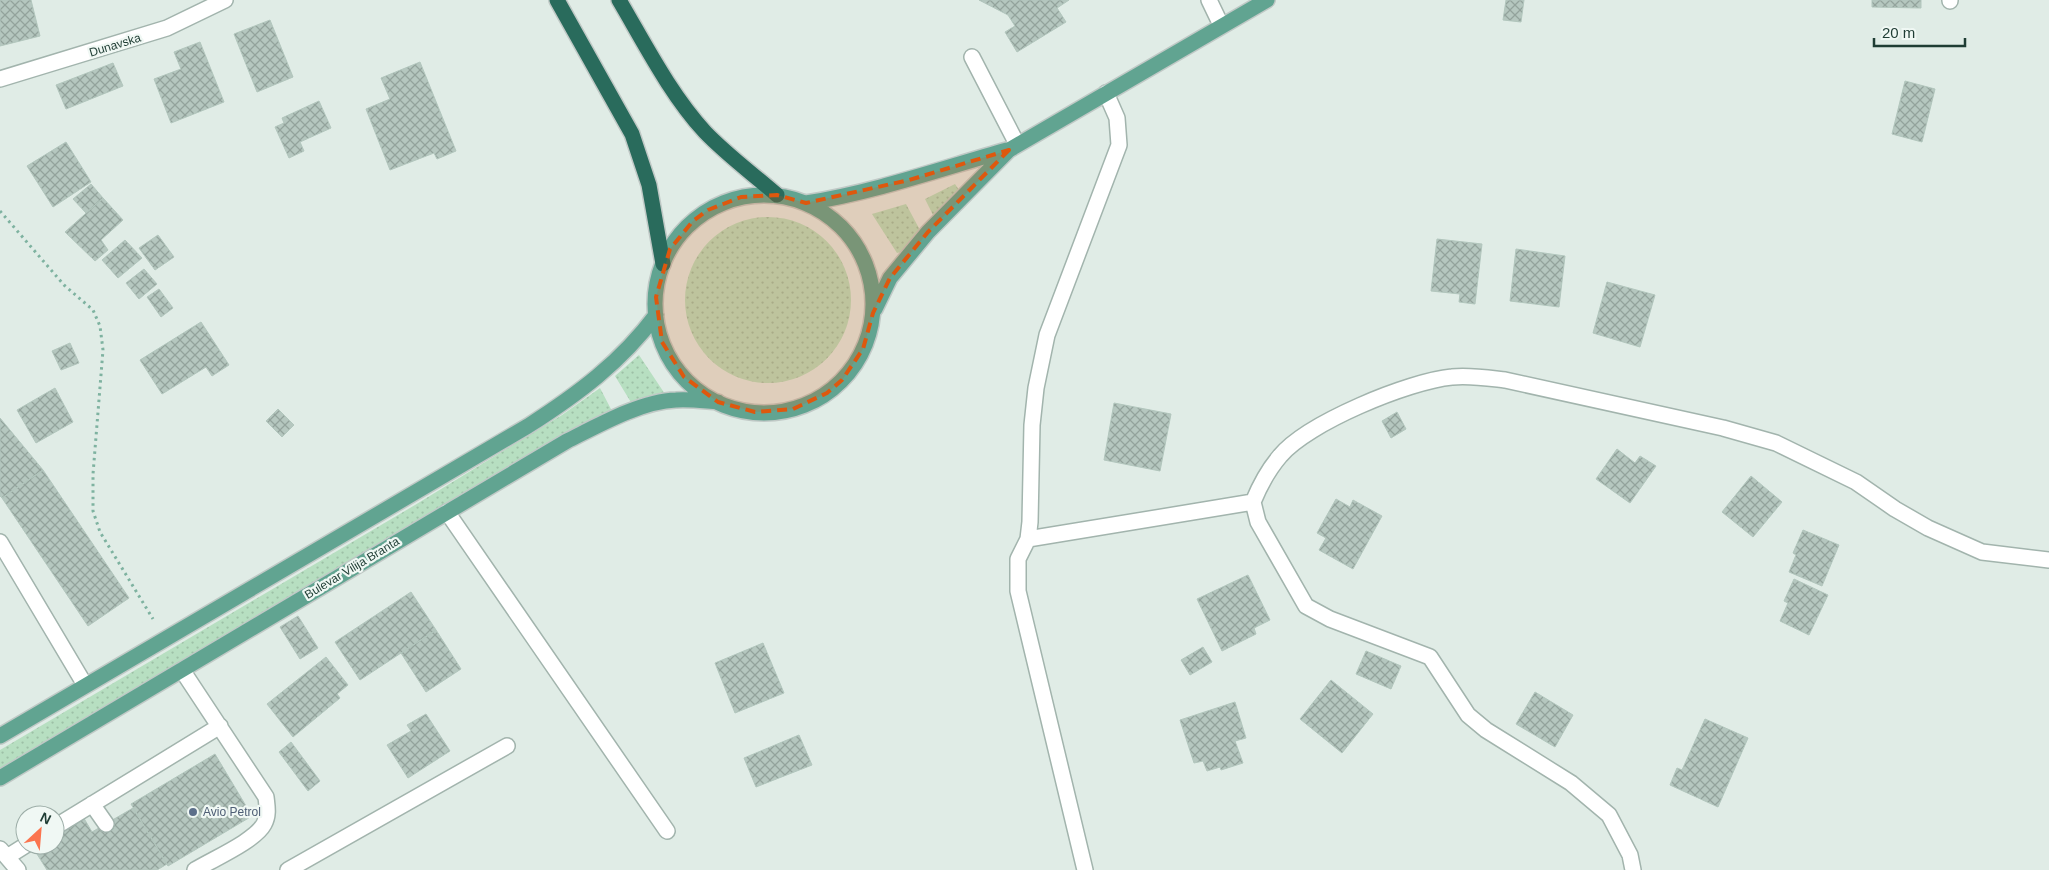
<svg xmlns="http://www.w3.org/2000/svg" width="2049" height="870" viewBox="0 0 2049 870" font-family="Helvetica,sans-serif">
  <defs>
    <pattern id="grass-dots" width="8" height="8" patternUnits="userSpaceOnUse" patternTransform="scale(1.25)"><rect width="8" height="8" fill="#b7dfc1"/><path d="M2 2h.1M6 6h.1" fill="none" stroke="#9dc0a6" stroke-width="1.8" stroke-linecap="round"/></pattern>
    <pattern id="building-cross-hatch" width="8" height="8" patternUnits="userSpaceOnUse" patternTransform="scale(1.25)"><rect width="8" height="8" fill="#b5c7bf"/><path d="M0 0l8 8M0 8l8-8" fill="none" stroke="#93a39c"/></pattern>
  </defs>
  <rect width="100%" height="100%" fill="#e0ece6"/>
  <path fill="url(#grass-dots)" d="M955,184L963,196L935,219L925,199Z
    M906,204L921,232L901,252L897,253L872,214Z
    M685 300a83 83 0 1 1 166 0a83 83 0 1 1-166 0Z
    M639,355L665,394L632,404L615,376Z
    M600,388L612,411L0,772V750L415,505L562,415Z"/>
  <path fill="url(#building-cross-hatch)" stroke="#b2c6bd" d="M0,0H31L40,36L0,46Z
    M979,0H1069L1057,8L1066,22L1017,52L1005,32L1015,26L1008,15Z
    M1506,0H1524L1521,22L1503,20Z
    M1872,0H1921V8L1872,7Z
    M270,20L293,77L257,92L234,34Z
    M200,42L224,102L171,123L154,79L181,69L174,52Z
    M420,62L456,151L437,159L434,153L390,170L366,109L390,99L381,78Z
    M113,63L123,86L66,109L56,85Z
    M1905,81L1935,89L1922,142L1892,134Z
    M319,101L331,128L300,142L304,151L289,158L275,127L284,123L282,118Z
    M66,142L91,182L53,207L27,166Z
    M91,184L103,198L86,213L73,199Z
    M103,198L123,220L101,240L108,250L95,261L65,232Z
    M158,235L174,257L155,270L139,248Z
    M1437,239L1482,244L1475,304L1459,302L1460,294L1431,291Z
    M125,240L142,258L118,278L102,260Z
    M1516,249L1565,256L1559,307L1510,301Z
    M144,269L157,284L139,299L126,283Z
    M1607,282L1655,295L1640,347L1593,333Z
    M159,289L173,308L161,317L147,297Z
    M201,322L229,365L212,376L206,367L162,394L140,360Z
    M70,343L79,363L61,370L52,351Z
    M55,388L73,422L36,443L17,410Z
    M1114,403L1171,414L1160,471L1104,460Z
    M278,409L294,425L282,437L266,421Z
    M1397,412L1406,429L1391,438L1382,421Z
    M0,418L43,470L2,498L0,496Z
    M1617,449L1635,463L1640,456L1656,466L1630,503L1596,479Z
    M43,470L129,598L88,626L2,498Z
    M1751,476L1782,502L1753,537L1722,512Z
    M1336,499L1350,507L1353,500L1382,516L1353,569L1319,550L1326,538L1317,533Z
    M1803,530L1839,545L1822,586L1789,572L1796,555L1793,553Z
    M1248,575L1270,620L1254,628L1256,634L1222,651L1197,599Z
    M1794,579L1828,595L1809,635L1780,621L1788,603L1784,601Z
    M411,592L436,630L360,680L335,642Z
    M298,616L318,648L300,659L280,627Z
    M436,630L461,669L426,692L401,653Z
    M763,643L784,693L735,713L715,663Z
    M1203,647L1212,662L1190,675L1181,660Z
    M1366,651L1401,666L1391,689L1356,674Z
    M326,657L348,685L337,694L340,698L293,737L267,704Z
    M1331,680L1373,714L1342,753L1300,719Z
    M1535,692L1573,715L1555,747L1516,724Z
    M1235,702L1246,738L1235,741L1243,763L1221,770L1220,767L1207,771L1203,761L1194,763L1180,720Z
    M426,714L450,751L408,778L387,745L411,731L407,725Z
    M1705,719L1748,738L1718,807L1670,785L1677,768L1682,770Z
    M799,735L812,765L756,787L744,758Z
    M291,742L320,781L308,791L279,752Z
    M215,754L252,816L168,866L131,804Z
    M133,808L167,864L157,870H47L32,846L55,845V832L82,815L92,832Z"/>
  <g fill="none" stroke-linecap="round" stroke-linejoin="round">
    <defs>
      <path id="lane" d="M972,57L1017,144
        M447,512L667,831
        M0,542L85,685
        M182,670L266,797C267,806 269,815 264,824C255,841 213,859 195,870
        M92,804L106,824
        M55,827L220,726
        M0,849L18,870
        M7,857L26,845
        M288,870L507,746"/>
      <path id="street" d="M1209,0L1221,25
        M1950,0V1
        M0,79L167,28L225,0
        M1253,502L1258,522L1306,606L1330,619L1430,657L1468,715L1486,730L1571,783L1609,815L1630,855L1633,870
        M1028,539L1253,502C1260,485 1268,470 1280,456C1307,423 1409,381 1452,377C1469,375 1488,378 1505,380L1723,428L1776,443L1856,482L1895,509L1928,528L1982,552L2049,560
        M1085,870L1018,591V559L1028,539L1030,522L1032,425L1036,388L1047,335L1119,145L1117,118L1106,93"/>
      <path id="primary" d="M655 304a109 109 0 1 1 218 0a109 109 0 1 1-218 0Z
        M806,203C875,192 940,169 1007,150
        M875,309L890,278L928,232L1009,150L1267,0
        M0,736L528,426C578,394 621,362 656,315
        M0,778L567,441C597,426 641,401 676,400C690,399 704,401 718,402"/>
      <path id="highway" d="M557,0L632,134L649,185L663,264
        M619,0C645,44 670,94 705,132C727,155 753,174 777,195"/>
    </defs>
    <use href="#lane" stroke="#a2b4ad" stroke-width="18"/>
    <use href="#street" stroke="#a2b4ad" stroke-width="18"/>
    <use href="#primary" stroke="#c0c9c6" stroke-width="18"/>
    <use href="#highway" stroke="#c0c9c6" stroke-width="18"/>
    <path stroke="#7eb2a0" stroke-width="3" stroke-dasharray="2.5 4" stroke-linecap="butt" d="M0,211L64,285L93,310L100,326L103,350L93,474V511L100,532L153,619"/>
    <use href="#lane" stroke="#fff" stroke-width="15"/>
    <use href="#street" stroke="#fff" stroke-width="15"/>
    <use href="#primary" stroke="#61a491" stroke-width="15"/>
    <use href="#highway" stroke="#296b5c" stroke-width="15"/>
  </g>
  <path fill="#de580e" fill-opacity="0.2" stroke="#de580e" stroke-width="4" stroke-dasharray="10 6" stroke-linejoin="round" d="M1009,150L928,232L890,278L873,313L863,349L842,380L827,393L793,409L755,412L718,402L684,377L662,342L656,297L670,249L693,221L708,210L741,197L777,195L806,203L909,180Z"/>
  <circle fill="#5c6f8a" stroke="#f0f8f4" stroke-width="2" cx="193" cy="812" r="5"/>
  <g text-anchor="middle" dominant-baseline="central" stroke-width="4.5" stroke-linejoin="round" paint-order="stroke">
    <g font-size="12" fill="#1f3d34" stroke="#f0f8f4">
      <text transform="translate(115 45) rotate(-17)">Dunavska</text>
      <text transform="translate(352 568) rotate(-31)">Bulevar Vilija Branta</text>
    </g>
    <g font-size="12" fill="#4e5e75" stroke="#f0f8f4" text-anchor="start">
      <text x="203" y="812">Avio Petrol</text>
    </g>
  </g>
  <g transform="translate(40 830) rotate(26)"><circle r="24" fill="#f0f8f4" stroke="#9cada7"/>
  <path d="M0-4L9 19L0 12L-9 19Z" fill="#fb754f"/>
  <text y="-8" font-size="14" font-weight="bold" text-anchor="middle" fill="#1f3d34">N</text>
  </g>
  <path d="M1874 38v8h91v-8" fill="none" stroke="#1f3d34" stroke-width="2.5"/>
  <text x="1882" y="38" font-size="15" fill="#1f3d34" stroke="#f0f8f4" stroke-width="4" paint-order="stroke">20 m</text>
</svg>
